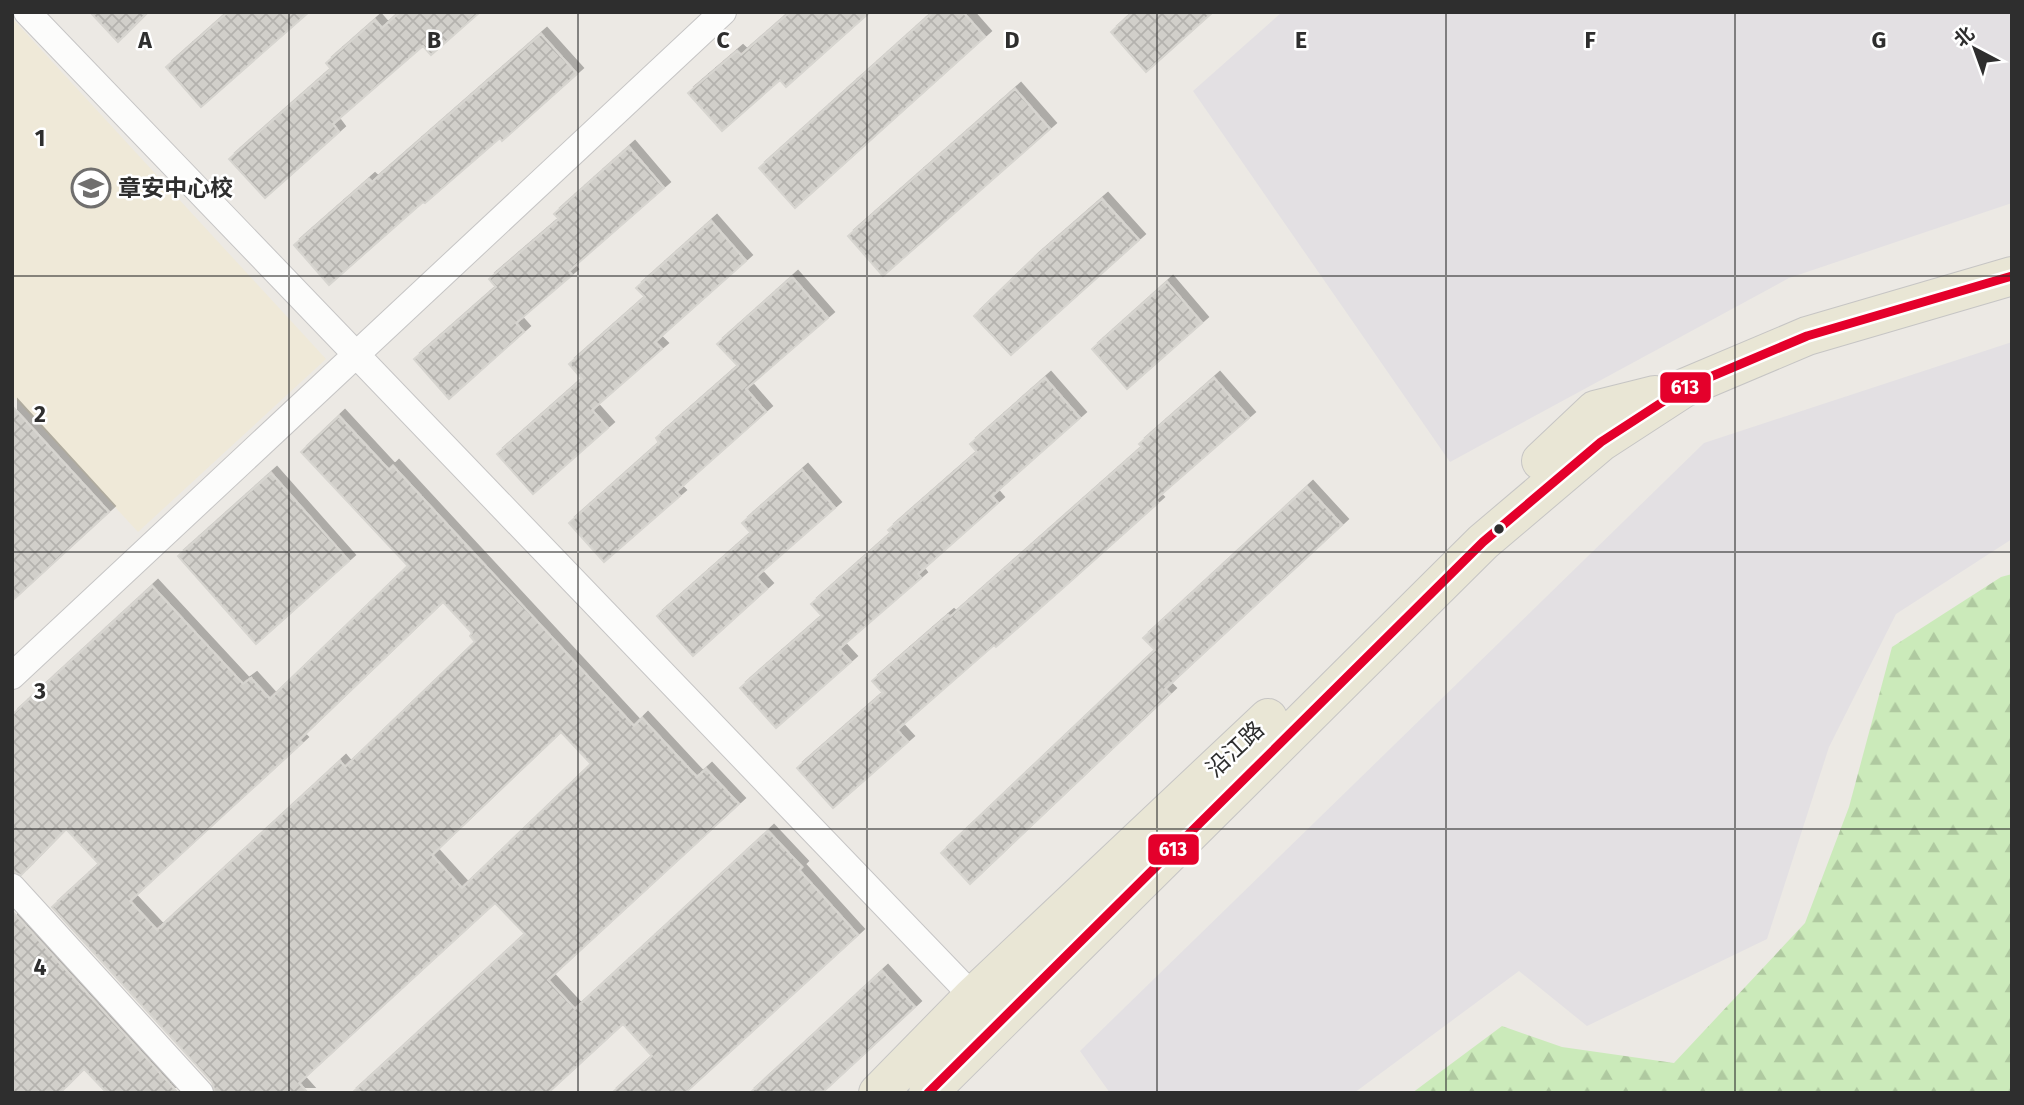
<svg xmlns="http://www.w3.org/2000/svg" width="2024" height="1105" viewBox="0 0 2024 1105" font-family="'Fira Sans','Noto Sans SC',sans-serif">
  <defs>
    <pattern id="forest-firs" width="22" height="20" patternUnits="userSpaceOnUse" patternTransform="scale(1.75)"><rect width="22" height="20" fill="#cbeaba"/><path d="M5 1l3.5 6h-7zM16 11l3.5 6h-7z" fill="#afc9a0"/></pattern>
    <pattern id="building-cross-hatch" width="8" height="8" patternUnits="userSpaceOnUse" patternTransform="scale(1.75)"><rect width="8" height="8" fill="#d1cfca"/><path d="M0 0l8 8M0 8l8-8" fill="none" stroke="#b4b2ae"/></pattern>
    <filter id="shadow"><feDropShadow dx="6" dy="-6" stdDeviation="0" flood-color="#0004"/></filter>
  </defs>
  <rect width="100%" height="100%" fill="#ece9e4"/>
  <path fill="#e3e0e3" d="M1282,12H2012V203L1789,278L1450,462L1193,91Z
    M2012,342V539L1896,614L1829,747L1767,939L1587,1026L1519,971L1354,1093H1110L1080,1051L1704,443Z"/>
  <path fill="#efe9d8" d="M12,18L326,359L138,532L12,395Z"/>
  <path fill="url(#forest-firs)" d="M2012,574V1093H1412L1502,1026L1562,1047L1674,1063L1805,923L1849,807L1892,647L2001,577Z"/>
  <path fill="url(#building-cross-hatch)" stroke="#d7d5d0" stroke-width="2" fill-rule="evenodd" filter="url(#shadow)" d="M90,12H148L118,42Z
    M228,12H309L201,107L166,67Z
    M400,12H480L431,55L423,46L333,124L339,132L265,198L229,159L331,69L326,63L375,20L382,28Z
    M790,12H870L786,87L780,80L722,131L688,93L737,51L741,55Z
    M933,12H963L985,37L795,208L759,168Z
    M1133,12H1213L1146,72L1111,32Z
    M541,34L577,74L502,141L500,138L425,203L423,202L329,285L294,245L369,179L372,182Z
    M1015,89L1050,129L883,276L848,236Z
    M629,147L664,188L569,271L572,275L516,323L524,332L449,399L414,359L496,287L489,279L559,219L554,214Z
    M1102,199L1139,240L1011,355L974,316L1033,259Z
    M711,221L746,261L655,342L662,349L592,410L608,428L533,494L497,454L582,379L569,364L645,297L636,288Z
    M792,277L828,318L746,389L766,412L676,492L680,496L604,562L569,523L659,443L656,438L738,366L717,344Z
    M1167,282L1202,323L1127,389L1092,349Z
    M1045,378L1080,418L992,496L998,503L918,574L921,578L839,649L851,662L776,728L740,688L822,616L811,604L891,533L888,530L977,452L970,444Z
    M1214,378L1249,418L1155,500L1158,503L1071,581L996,647L994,645L897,730L908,742L833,808L797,768L883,693L872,681L948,615L950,617L1142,447L1139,444Z
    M12,406L109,512L12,601Z
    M339,416L389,470L393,466L634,726L642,718L697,777L706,769L739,804L548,980L575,1009L768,831L802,867L799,870L858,935L685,1093H612L652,1056L623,1024L548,1093H352L525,934L495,903L299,1083L308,1093H215L212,1082L52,907L99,864L66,829L21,875L12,872V715L152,586L243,684L251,678L270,699L408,566L301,452ZM443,602L472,633L470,636L475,642L345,767L340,761L157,930L130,901L302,743L299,740ZM561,732L591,764L462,888L432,855Z
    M802,470L835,508L756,577L767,589L693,656L657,616L751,533L742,523Z
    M271,473L349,561L256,644L178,556Z
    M1307,487L1342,525L1165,689L1170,694L970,884L941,853L1155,650L1143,638Z
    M12,911L178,1093H107L84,1069L60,1093H12Z
    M882,971L915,1007L822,1093H750Z"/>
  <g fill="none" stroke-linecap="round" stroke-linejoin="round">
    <defs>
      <path id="street" d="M27,12L984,1008
        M12,676L723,12
        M12,887L200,1093"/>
      <path id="primary" d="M1541,461L1595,410L1655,395
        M878,1093L972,997L1268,718
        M928,1093L1483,542L1601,442L1684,388L1807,336L2012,276"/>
    </defs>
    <use href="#street" stroke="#c6c5c5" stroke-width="28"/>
    <use href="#primary" stroke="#c6c5c4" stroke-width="40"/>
    <use href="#street" stroke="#fcfcfb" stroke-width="26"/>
    <use href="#primary" stroke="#e9e6d5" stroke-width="38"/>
    <defs>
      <path id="bus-1" d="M928,1093L1483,542L1601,442L1684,388L1807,336L2012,276"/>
    </defs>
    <use href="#bus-1" stroke="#fff" stroke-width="14"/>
    <use href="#bus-1" stroke="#e4002b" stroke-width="9"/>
  </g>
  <path fill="none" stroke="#2e2e2e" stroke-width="2" stroke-opacity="0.55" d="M289,12V1093M578,12V1093M867,12V1093M1157,12V1093M1446,12V1093M1735,12V1093M12,276H2012M12,552H2012M12,829H2012"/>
  <defs>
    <symbol id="school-ring" viewBox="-11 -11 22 22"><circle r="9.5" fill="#fff" stroke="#706f6e" stroke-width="1.5"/><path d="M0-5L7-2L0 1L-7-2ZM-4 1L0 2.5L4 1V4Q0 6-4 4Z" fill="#706f6e"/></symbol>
  </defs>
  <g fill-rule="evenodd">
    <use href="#school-ring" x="69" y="166" width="44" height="44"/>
  </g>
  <circle fill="#2e2e2e" stroke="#fff" stroke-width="2.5" cx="1499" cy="529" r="6"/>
  <g text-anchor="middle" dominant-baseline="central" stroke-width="5" stroke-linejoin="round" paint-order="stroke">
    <g font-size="23" font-weight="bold" fill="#2e2e2e" stroke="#fff" text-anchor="start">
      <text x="118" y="188">章安中心校</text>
    </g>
    <g font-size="23" fill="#2e2e2e" stroke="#fff">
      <text transform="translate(1235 749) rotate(-43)">沿江路</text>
    </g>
  </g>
  <g font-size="23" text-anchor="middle" font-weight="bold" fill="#2e2e2e" stroke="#fff" stroke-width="5" stroke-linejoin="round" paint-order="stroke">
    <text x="145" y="48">A</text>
    <text x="434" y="48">B</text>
    <text x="723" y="48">C</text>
    <text x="1012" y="48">D</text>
    <text x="1301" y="48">E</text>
    <text x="1590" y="48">F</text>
    <text x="1879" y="48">G</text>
    <text x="40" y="146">1</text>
    <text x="40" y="422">2</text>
    <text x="40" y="699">3</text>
    <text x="40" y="975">4</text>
  </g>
  <g stroke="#fff" stroke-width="2.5">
    <rect x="1659" y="371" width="53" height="33" rx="7" fill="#e4002b"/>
    <rect x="1147" y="833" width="53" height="33" rx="7" fill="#e4002b"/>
  </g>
  <g font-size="19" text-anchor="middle" font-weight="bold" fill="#fff">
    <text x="1685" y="394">613</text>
    <text x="1173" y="856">613</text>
  </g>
  <rect width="2024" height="1105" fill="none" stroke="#2e2e2e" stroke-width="28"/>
  <g transform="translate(1975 49) rotate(319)" stroke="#ffffff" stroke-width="5" paint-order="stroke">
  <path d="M0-5L12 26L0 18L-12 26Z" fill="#2e2e2e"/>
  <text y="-10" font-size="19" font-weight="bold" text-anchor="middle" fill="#2e2e2e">北</text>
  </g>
</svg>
